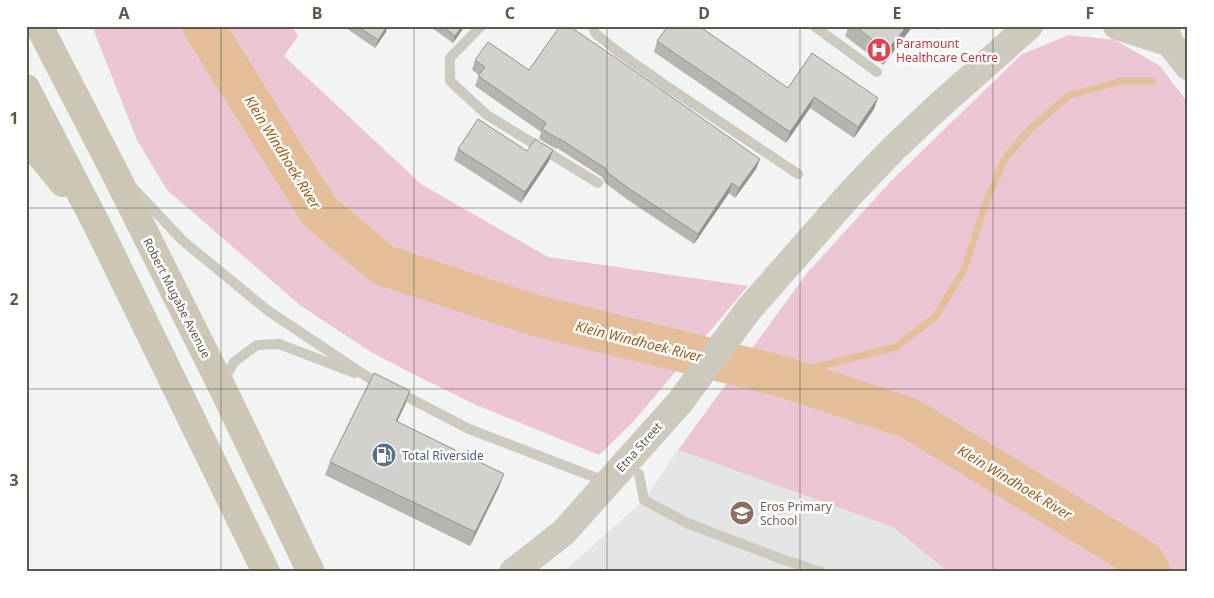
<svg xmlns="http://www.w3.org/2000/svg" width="1214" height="598" viewBox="0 0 1214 598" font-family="'Noto Sans',sans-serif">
  <rect width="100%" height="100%" fill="#f2f3f3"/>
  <path fill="#e3e5e4" d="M678,450L893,527L948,572H563L644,500Z"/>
  <path fill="#ebc6d2" d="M92,26H292L298,36L284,56L421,184L548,257L748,286L633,422L599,455L474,404L415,375L371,352L301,306L167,190L137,140Z
    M1069,35L1115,40L1160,66L1188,103V572H948L893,527L678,450L807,273L891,181L1022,54Z"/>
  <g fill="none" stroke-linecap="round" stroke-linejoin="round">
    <path stroke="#e3be98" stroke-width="7" d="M781,376L896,347L935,317L964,270L987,200L1004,160L1029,130L1068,96L1121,81H1152"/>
    <path stroke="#e3be98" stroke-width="41" d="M203,26L319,211L383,265L534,315L781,376L909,418L1144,561L1150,572"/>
    <path stroke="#ccc9bf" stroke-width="10" d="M481,26L450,58V81L487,115L598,183
      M593,26L595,33L617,51L668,87L798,174
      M814,26L877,72
      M134,189L182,240L267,310L372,380L383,385
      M223,382L234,362L257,345L279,344L355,373
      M396,391L469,429L607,482
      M639,474L644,500L687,523L779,558L821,572"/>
    <path stroke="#cdcabd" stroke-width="28" d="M1117,26L1170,43L1164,26
      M1157,32L1170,43L1188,66
      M513,572L564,532L680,402L749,309L851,193L893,149L941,104L1029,26"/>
    <path stroke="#ccc7b5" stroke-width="28" d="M39,26L114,171L221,385L311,572
      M26,88L98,227L266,572
      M26,138L63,183"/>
  </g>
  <path fill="#b5b4af" d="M343,26H388L386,32L375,48Z
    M429,26H465L453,43Z
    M849,26H913L883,65L845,36Z
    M931,26H940L937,30Z
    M657,41L788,88L874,109L854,138L810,108L786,143L654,52Z
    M475,60L529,70L760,159L756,169L735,198L729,193L694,244L628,200L605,183L602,177L557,148L556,149L539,139L541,132L475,86L479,75L472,70Z
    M458,149L527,151L549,161L521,203L454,160Z
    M410,391L405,405L397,422L499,487L470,546L325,475L330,462Z"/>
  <path fill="#93928f" d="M387,26L386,32L375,48L378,40Z
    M462,26H465L453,43L455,36Z
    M907,26H913L883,65L887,51Z
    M814,97L810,108L786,143L790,132Z
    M878,98L874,109L854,138L858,127Z
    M553,150L549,161L521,203L525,192Z
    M760,159L756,169L735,198L739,188Z
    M732,183L729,193L694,244L698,234Z
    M410,391L405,405L391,434L396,421Z
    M504,474L499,487L470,546L475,532Z"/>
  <path fill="#d2d1cc" stroke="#93928f" d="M357,26H387L378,40Z
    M442,26H462L455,36Z
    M560,26H569L632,69L760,159L739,188L732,183L698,234L631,190L608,173L605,168L560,139V140L542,129L546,123L478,76L485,67L475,60L488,42L529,70Z
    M668,26H699L788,88L812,53L878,98L858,127L814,97L790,132L657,41Z
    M855,26H907L887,51Z
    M478,119L527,151L535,139L553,150L525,192L458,149Z
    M374,373L410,391L396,421L504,474L475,532L330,462Z"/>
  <path fill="none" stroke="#5d594b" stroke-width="1" stroke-opacity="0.55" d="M221,26V572M414,26V572M607,26V572M800,26V572M993,26V572M26,208H1188M26,389H1188"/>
  <defs>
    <symbol id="hospital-disc" viewBox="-11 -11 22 22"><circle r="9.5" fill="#e0444e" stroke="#fff"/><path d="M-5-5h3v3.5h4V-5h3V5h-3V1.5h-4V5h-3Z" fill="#fff"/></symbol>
    <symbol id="fuel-disc" viewBox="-11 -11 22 22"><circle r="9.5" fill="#5c6f8a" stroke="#fff"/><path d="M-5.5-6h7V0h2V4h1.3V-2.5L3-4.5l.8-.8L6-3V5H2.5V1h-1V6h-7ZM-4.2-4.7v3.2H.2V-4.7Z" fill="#fff"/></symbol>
    <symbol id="school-disc" viewBox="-11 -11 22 22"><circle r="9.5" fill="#8d6e63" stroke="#fff"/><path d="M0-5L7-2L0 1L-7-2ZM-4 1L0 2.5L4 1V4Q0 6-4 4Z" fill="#fff"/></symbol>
  </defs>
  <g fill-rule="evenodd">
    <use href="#hospital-disc" x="865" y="36" width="28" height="28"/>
    <use href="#fuel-disc" x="370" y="441" width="28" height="28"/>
    <use href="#school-disc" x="728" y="499" width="28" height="28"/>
  </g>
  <g text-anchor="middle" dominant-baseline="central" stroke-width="5" stroke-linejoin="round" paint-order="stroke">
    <g font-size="12" fill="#be3a42" stroke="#fff" text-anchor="start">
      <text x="896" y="43">Paramount<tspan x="896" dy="14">Healthcare Centre</tspan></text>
    </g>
    <g font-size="12" fill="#5d594b" stroke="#fff">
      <text transform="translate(177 298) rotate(63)">Robert Mugabe Avenue</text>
      <text transform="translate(639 447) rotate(-48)">Etna Street</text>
    </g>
    <g font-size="12" fill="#4e5e75" stroke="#fff" text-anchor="start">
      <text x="402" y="455">Total Riverside</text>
    </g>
    <g font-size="12" fill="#785e54" stroke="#fff" text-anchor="start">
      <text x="760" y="506">Eros Primary<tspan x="760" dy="14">School</tspan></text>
    </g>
    <g font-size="14" font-style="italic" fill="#9e5e1e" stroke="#fff">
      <text transform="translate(283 152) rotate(58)">Klein Windhoek River</text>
      <text transform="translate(639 341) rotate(14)">Klein Windhoek River</text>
      <text transform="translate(1015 482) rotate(31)">Klein Windhoek River</text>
    </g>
  </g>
  <rect width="1214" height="598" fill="none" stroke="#ffffff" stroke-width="55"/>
  <rect x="28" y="28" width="1158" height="542" fill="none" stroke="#5d594b" stroke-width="2"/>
  <g font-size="16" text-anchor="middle" font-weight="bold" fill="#5d594b">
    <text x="124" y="19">A</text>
    <text x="317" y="19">B</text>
    <text x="510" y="19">C</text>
    <text x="704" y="19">D</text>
    <text x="897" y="19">E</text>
    <text x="1090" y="19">F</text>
    <text x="14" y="124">1</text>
    <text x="14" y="305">2</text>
    <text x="14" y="486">3</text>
  </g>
</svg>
